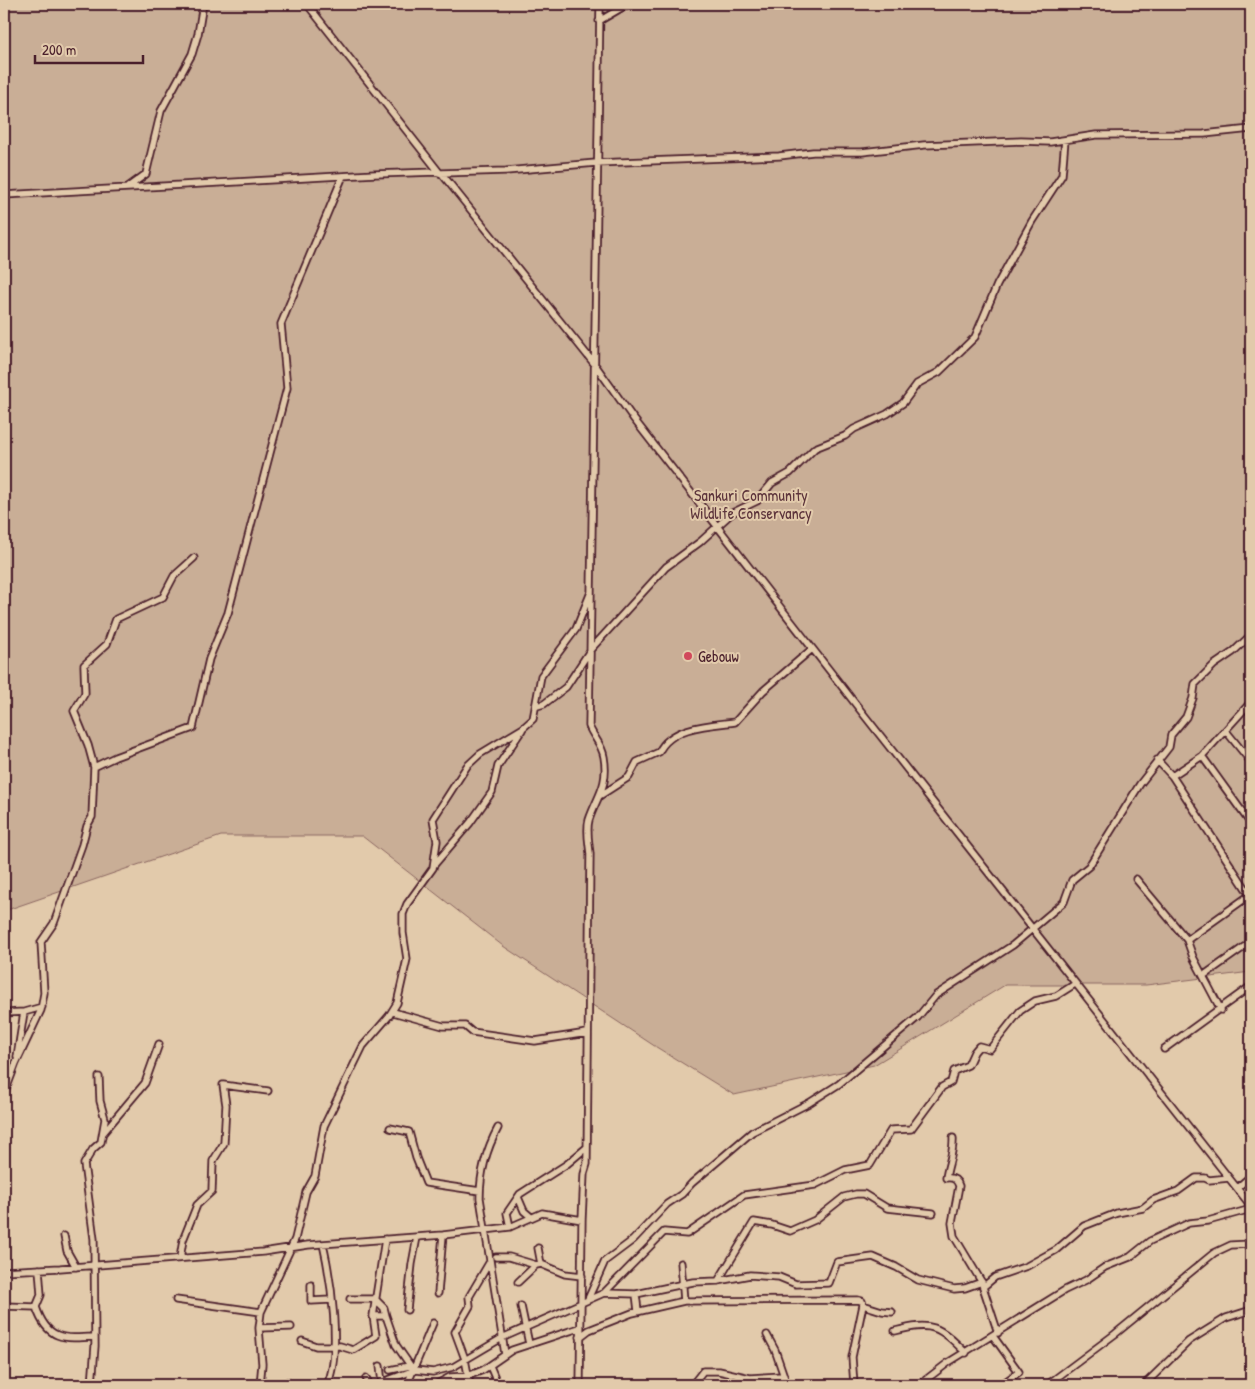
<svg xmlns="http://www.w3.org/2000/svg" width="1255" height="1389" viewBox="0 0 1255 1389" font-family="'Patrick Hand',sans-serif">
  <rect width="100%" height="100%" fill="#e2caab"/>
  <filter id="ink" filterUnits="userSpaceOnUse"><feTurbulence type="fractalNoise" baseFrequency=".02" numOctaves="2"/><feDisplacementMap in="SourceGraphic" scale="10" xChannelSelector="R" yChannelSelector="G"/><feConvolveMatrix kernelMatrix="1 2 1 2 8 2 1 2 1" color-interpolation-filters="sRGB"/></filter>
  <g filter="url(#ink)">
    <path fill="#c9ae96" stroke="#8a6660" d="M4,4H1251V972L1146,985H1005L874,1065L734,1095L653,1045L503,946L362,836H221L4,911Z"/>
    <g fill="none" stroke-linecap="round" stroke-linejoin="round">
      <defs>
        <path id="minor" d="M307,4L439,172
          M599,21L628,4
          M441,173L506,171L596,163L779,156L813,152H862L924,145L1021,141L1050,142L1096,135L1204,134L1251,129
          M128,187L146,174L161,111L192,54L198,34L203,4
          M4,195L375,174L436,172L442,174L596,366L633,418L861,711L1251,1206
          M537,706L544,704L566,687L591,649L666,567L700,542L732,513L757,501L772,483L790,473L815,448L845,436L854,429L887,414L903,403L917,384L939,372L975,337L997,285L1032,221L1062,175L1065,140
          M1226,731L1251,762
          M1202,756L1251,824
          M1157,760L1172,776L1250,895
          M94,767L115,757L193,728L209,659L228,613L287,388L281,324L343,176
          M1172,776L1202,756L1251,702
          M601,795L629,777L637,762L659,752C671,726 710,725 735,722L763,691L812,649
          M434,865L470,823L492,792L498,766L522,730
          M1136,879L1187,940L1193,957L1221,1010
          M1187,940L1250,895L1251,896
          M1203,976L1251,942
          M393,1012L443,1026H465L472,1032L535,1041L587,1033
          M4,1013L24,1012L42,1007
          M1164,1049L1251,986
          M17,1057L24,1012
          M4,1095L16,1063L41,1010L44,993L41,942L54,923L82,845L87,826L92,817L94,767L88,745L74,711L85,693L84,665L107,644L116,619L163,597L174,576L194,558
          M390,1128L409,1132L416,1158L426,1183L480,1191
          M498,1128C486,1150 480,1173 480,1198L505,1354
          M103,1133L145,1083L159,1044
          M953,1138C954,1152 948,1164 946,1178C954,1177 957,1180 959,1186L952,1223L954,1236L981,1281L998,1333
          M1237,1188L1251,1176
          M518,1197L524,1211L531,1217
          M510,1227L507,1213L520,1194L567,1164L586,1148
          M64,1236L67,1251L76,1267
          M323,1244C331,1279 342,1353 327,1385
          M538,1248L541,1264
          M496,1257H509L536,1265
          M180,1258L183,1240L197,1205L212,1191L213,1161L224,1143L226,1105L223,1085L268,1091
          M681,1263L684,1301
          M4,1271L60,1268L263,1252L308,1245L443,1235L510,1227L542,1213L582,1220
          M718,1281L754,1222L772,1225L790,1231L815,1220L844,1197L856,1194H864L887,1208L933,1213
          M518,1282L536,1265L541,1264L565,1274L582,1276
          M311,1285V1301L331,1300
          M983,1287L995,1277L1027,1266L1056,1250L1084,1226L1117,1213L1143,1208L1153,1200L1178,1191L1196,1178H1205L1209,1180L1229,1178
          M438,1293L443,1235
          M604,1293L636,1294
          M350,1299H375L384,1308L386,1316
          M588,1299L605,1261L633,1240L667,1204L682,1194L692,1183L752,1132L809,1103L839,1084L918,1017L936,995L1013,945L1064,902L1072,880L1089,866L1140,784L1169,747L1171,735L1186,717L1193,698L1195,684L1214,665L1233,652L1251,635
          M176,1300L261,1312
          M4,1306L36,1307L41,1295L39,1269
          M521,1306L529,1344
          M36,1307C47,1340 63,1339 94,1337
          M407,1310L412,1264L417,1237
          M638,1311L636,1294L693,1282L718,1281L750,1275L779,1277L796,1284L829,1283L837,1262L873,1257L896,1267L918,1280L954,1289L965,1288L982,1282
          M373,1316H386L396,1345L412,1368
          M259,1328L291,1327
          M895,1331C932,1321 939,1326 966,1353
          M767,1335L775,1350L787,1385
          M993,1336L1019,1372L1001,1385
          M580,1337L589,1330L632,1313L684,1301L858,1300L862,1301L863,1305L882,1311L892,1312
          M302,1341L316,1346H340L353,1350L376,1336L373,1316L385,1239
          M380,1366L382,1383
          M490,1366L498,1385
          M390,1370L409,1366
          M366,1378L370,1385
          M92,1385L95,1346L94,1239L84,1164L93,1149L101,1142L105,1119L100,1101L99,1077
          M260,1385L262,1364L259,1328L261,1312L295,1239L306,1192L315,1176L324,1126L363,1046L389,1016L397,1003L407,959L403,933V914L407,904L433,868L437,841L433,819L467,766L480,754L523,728L533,719L541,676L576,629L591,592
          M277,1385L287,1382
          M375,1385L415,1370L433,1372L453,1367L502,1338L604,1293L664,1232L687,1234L744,1195L815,1185L845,1170L870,1165L891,1130L911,1129L942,1087L951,1082L954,1071L968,1065L974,1052L979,1046L990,1049L1020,1011L1035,1001L1056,996L1075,984
          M407,1385L433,1323
          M435,1385L450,1377L468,1376L483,1370L512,1350L579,1328
          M470,1385L465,1359L455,1332L470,1306L469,1297L489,1263
          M580,1385L582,1220L584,1174L587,1164L590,854C589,843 586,830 589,820C597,796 609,786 604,757C602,744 593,737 589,726L600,4
          M692,1385L703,1371H719L750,1378L782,1376
          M854,1385L852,1357L863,1305
          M919,1385L949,1362L1065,1290L1086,1280L1105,1267L1130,1257L1150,1241L1189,1223L1208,1221L1251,1209
          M1047,1385L1115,1334L1214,1253L1231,1245L1251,1244
          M1144,1385L1189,1341L1226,1318L1251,1310"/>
      </defs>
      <use href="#minor" stroke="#4a1f2b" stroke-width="9"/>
      <use href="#minor" stroke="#e2caab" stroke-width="5.5"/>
    </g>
  </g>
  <circle fill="#d1495b" stroke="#e2caab" stroke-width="2" cx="688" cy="656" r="5"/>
  <g text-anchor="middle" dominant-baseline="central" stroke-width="4" stroke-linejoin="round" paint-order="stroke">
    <g font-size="16" fill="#5d343b" stroke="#e2caab">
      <text x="751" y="495">Sankuri Community<tspan x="751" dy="18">Wildlife Conservancy</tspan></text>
    </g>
    <g font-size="16" fill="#4a1f2b" stroke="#e2caab" text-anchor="start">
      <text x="698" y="656">Gebouw</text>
    </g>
  </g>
  <rect width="1255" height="1389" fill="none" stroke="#e2caab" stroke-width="20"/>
  <rect x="10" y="10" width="1235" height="1369" fill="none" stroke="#4a1f2b" stroke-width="2" filter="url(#ink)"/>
  <path d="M35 55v8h108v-8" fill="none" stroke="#4a1f2b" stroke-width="2.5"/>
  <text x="42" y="55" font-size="15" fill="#4a1f2b" stroke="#e2caab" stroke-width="4" paint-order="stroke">200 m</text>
</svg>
